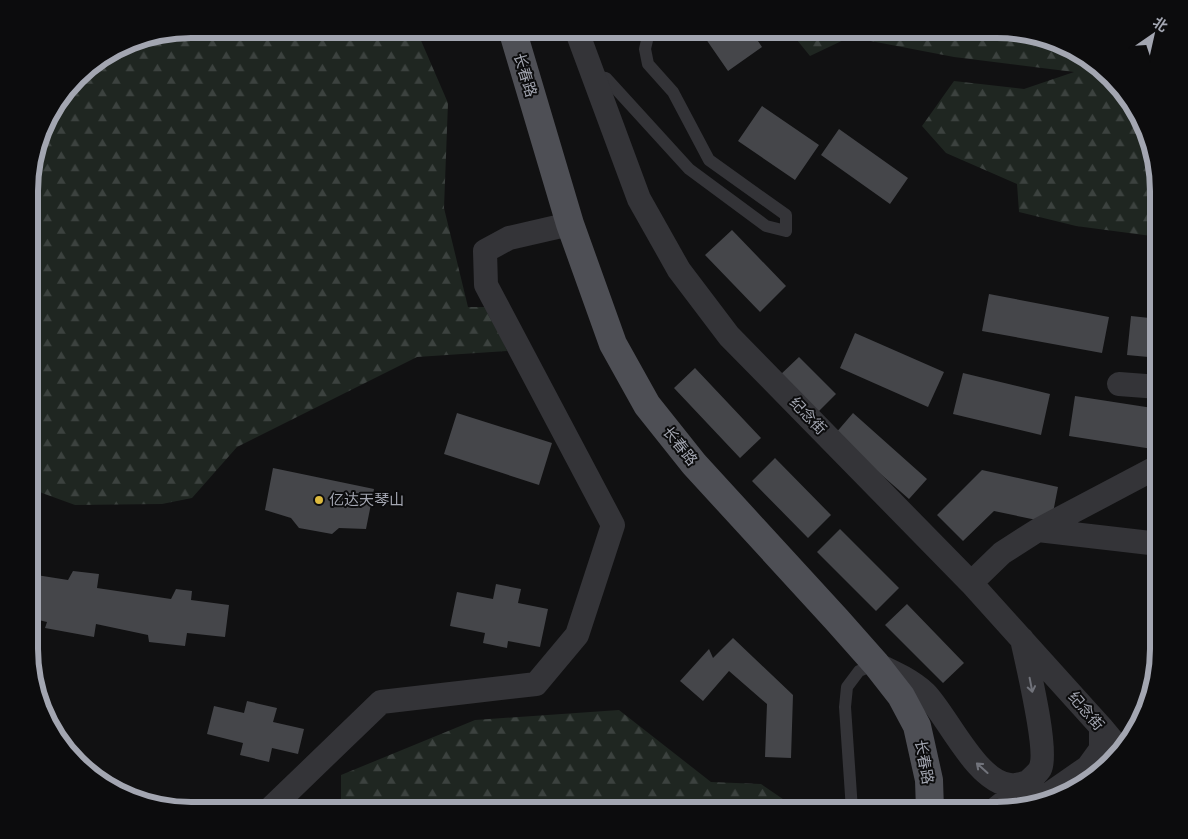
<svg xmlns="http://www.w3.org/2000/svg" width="1188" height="839" viewBox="0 0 1188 839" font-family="'Varela Round','Noto Sans SC',sans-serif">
  <defs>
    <pattern id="forest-firs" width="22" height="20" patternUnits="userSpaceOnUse" patternTransform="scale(1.25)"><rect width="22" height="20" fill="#1f2621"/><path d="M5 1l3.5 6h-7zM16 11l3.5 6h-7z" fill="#3c423f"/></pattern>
  </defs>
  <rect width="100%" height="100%" fill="#111112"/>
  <path fill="url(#forest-firs)" d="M190,29H416L448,103L444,208L468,307H489L507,351L417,357L237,447L192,498L162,504L75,505L42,493L30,485V169L50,110L84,69L138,37Z
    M788,29H1008L1050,37L1096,62L1142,119L1159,180V237L1076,226L1019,212L1017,184L946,153L922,126L954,81L1024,89L1074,72L954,57L850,37L810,56Z
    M619,710L711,782L761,784L799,810H341V775L475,720Z"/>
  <path fill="#45464a" d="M699,29H750L762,47L728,71Z
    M762,106L819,145L795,180L738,141Z
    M839,129L908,178L890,204L821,155Z
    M732,230L786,286L760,312L705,255Z
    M989,294L1109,317L1102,353L982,331Z
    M1131,316L1159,319V358L1127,355Z
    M855,333L944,372L928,407L840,368Z
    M799,357L836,394L816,414L779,376Z
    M695,368L761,438L740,458L674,388Z
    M963,373L1050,394L1041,435L953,414Z
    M1075,396L1159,409V450L1069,436Z
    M457,413L552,443L539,485L444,454Z
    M853,413L927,479L909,499L835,434Z
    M775,458L831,515L808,538L752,481Z
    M273,468L374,489L366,529L339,528L332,534L299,528L291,518L265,510Z
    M982,470L1058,487L1051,523L994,511L963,541L937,515Z
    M840,529L899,588L876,611L817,552Z
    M73,571L99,574L97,588L171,599L176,589L192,591L191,600L229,605L225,637L187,633L185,646L149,642L148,635L96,624L94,637L45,628L47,622L30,618V574L68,580Z
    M496,584L521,589L518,603L548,609L540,647L508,641L507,648L483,643L485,633L450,626L457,592L493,599Z
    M907,604L964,663L943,683L885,625Z
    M733,638L793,695L791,758L765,757L767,704L729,671L703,701L680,681L709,649L713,658Z
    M247,701L277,708L273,722L304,729L298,754L272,748L269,762L240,755L243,743L207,734L214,706L244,713Z"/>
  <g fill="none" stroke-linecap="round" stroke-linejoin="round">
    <path stroke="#343438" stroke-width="12" d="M592,75L606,78L689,169L766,226L786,231V215L709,160L673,92L648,64L645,49L648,36L655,29
      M852,810L845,707L847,687L859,671L876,664"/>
    <path stroke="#343438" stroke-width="24" d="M576,29L639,199L679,270L729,336L971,583L1101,727L1121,751
      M1119,384L1159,387
      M1038,530L1159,466
      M971,583L1002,553L1038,530L1159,544
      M876,664C893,672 911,680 925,693C947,715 976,782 1010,785C1014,786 1020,784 1025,783
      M1039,801L1088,767L1101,749V727
      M269,810L381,702L536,684L577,635L613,525L486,285L485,251L509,238L570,224
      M994,810C1001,805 1038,775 1040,769C1049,752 1027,663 1022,639"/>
    <path stroke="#4e4f55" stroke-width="28" d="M512,29L570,224L613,344L647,405L694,464L837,620L876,664L901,696L917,726L929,780L930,810"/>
  </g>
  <defs><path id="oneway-shaft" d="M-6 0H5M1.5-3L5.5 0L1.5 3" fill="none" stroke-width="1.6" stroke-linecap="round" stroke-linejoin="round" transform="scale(1.25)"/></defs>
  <g stroke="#71737b">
    <use href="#oneway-shaft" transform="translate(1031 685) rotate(79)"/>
    <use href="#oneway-shaft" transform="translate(982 768) rotate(-138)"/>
  </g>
  <circle fill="#ddba3e" stroke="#0c0c0d" stroke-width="2" cx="319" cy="500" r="5"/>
  <g text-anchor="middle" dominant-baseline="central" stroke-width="4" stroke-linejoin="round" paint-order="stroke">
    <g font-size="15" fill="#a3a6b1" stroke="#0c0c0d">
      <text transform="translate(525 75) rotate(73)">长春路</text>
      <text transform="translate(808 416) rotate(46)">纪念街</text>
      <text transform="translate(680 446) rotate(51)">长春路</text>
      <text transform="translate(1086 711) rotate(49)">纪念街</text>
      <text transform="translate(924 762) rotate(80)">长春路</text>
    </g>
    <g font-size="15" fill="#a3a6b1" stroke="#0c0c0d" text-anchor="start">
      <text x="329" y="500">亿达天琴山</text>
    </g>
  </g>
  <path d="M0 0H1188V839H0ZM191 38H997A153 153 0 0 1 1150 191V649A153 153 0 0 1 997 802H191A153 153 0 0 1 38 649V191A153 153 0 0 1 191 38Z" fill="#0c0c0d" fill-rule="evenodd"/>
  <path fill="none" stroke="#a3a6b1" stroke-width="6" d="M191 38H997A153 153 0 0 1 1150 191V649A153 153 0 0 1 997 802H191A153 153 0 0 1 38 649V191A153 153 0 0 1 191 38Z"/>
  <g transform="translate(1153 35) rotate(34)" stroke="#0c0c0d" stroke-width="4" paint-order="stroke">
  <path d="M0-4L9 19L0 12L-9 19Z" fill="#a3a6b1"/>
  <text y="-8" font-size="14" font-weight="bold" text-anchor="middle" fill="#a3a6b1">北</text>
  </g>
</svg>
